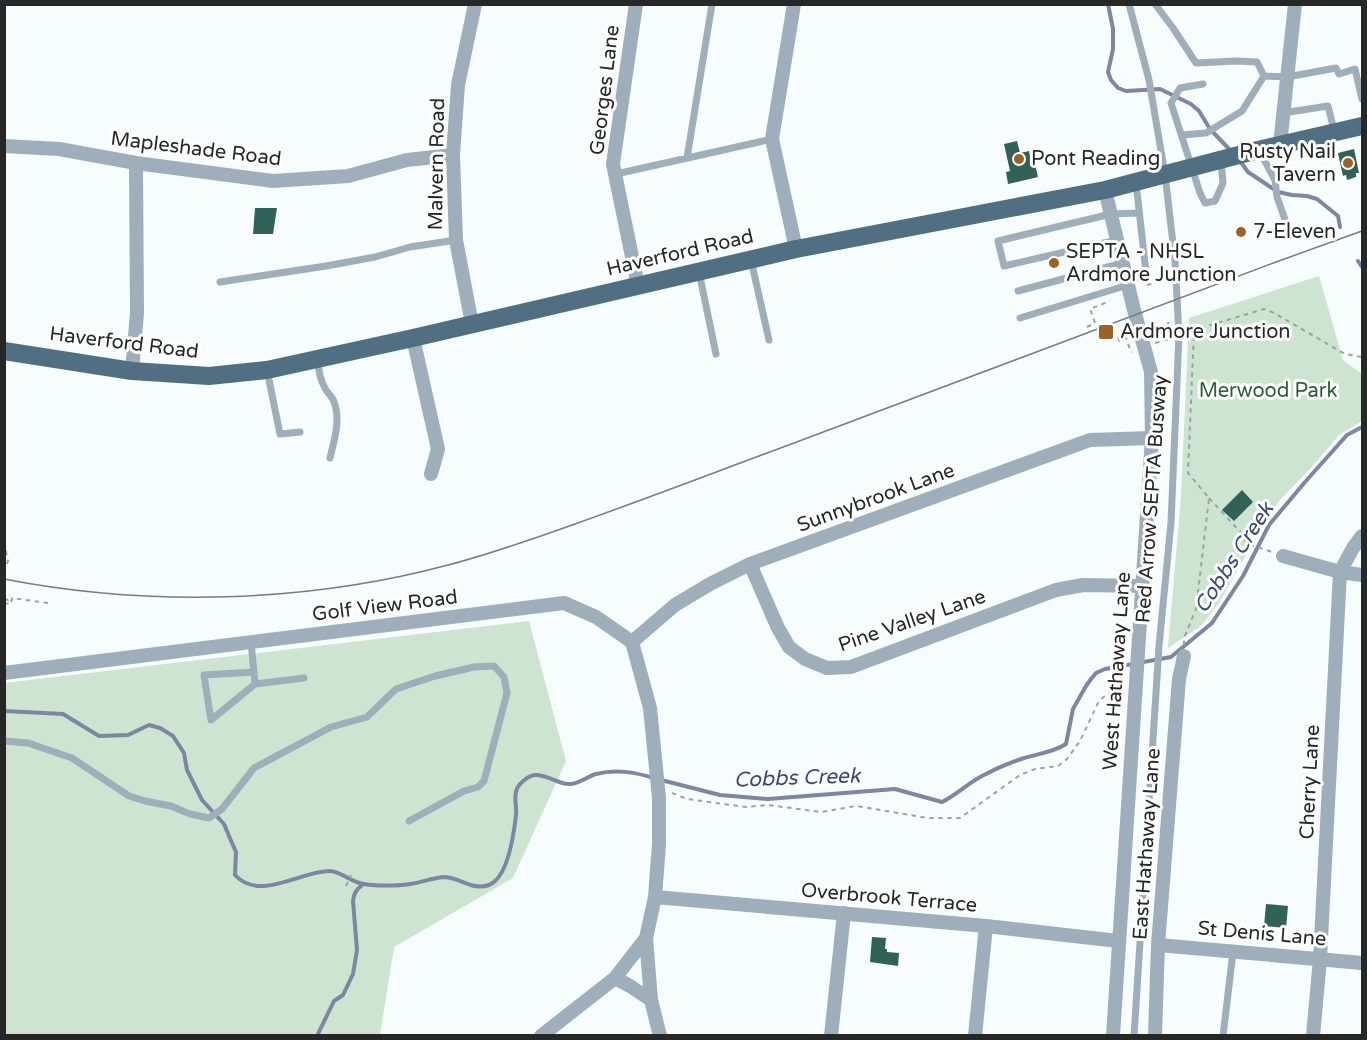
<svg xmlns="http://www.w3.org/2000/svg" width="1367" height="1040" viewBox="0 0 1367 1040" font-family="'Varela Round',sans-serif">
  <rect width="100%" height="100%" fill="#f7fcfd"/>
  <path fill="#cde4d1" d="M1319,276L1343,360L1362,374V421L1339,435L1311,468L1280,500L1262,525L1244,559L1219,603L1201,626L1168,648L1181,496L1189,318Z
    M529,621L566,761L513,878L394,947L380,1035H5L4,683Z"/>
  <g fill="none" stroke-linecap="round" stroke-linejoin="round">
    <path stroke="#7e87a2" stroke-width="4" d="M1108,4L1113,29V49L1108,72L1111,80L1118,88L1126,91L1160,89L1191,104L1199,111L1210,129L1231,151
      M1240,161L1248,172L1278,192L1292,195L1307,196L1317,199L1338,216L1340,227
      M1358,261L1362,267
      M4,711L63,714L99,736L128,735L149,725L160,728L173,736L184,753L187,770L202,800L224,824L229,836L236,852L235,875C260,902 300,871 330,871C340,871 352,883 364,884C375,886 398,886 410,884C421,883 434,877 445,877C461,878 472,891 489,885C508,877 514,833 516,815C517,807 514,800 516,792C517,785 527,776 535,775C547,774 559,785 570,784C579,784 588,776 596,774C616,769 634,772 654,778
      M661,780L720,795L768,799L895,789L942,802C958,794 970,781 986,774C997,768 1009,763 1021,759C1036,754 1052,753 1066,744L1073,709L1086,686L1091,679L1096,673L1105,669L1171,657L1212,623L1243,576L1269,525L1305,482L1347,435L1362,427
      M317,1036L334,1001L343,995L353,974L357,950L353,901C354,893 356,890 362,885"/>
  </g>
  <path fill="#306258" d="M1017,141L1020,153L1029,151L1032,165L1035,164L1038,177L1008,184L1006,172L1010,171L1004,144Z
    M1354,149L1359,173H1356V177L1347,180L1346,175L1343,176L1338,153Z
    M255,208H277L273,234H253Z
    M1242,490L1253,502L1234,521L1222,510Z
    M1266,904L1288,906L1286,928L1264,926Z
    M872,937L886,938L885,949H887V952L899,953L898,966L870,962Z"/>
  <g fill="none" stroke-linecap="round" stroke-linejoin="round">
    <path stroke="#9fa2a3" stroke-width="2" stroke-dasharray="4.5 4.5" stroke-linecap="butt" d="M1147,285L1166,280V282
      M1087,327L1095,323L1090,309L1110,301
      M1118,337L1119,341L1126,338L1131,352H1132
      M1155,343L1169,339L1168,320
      M1209,498L1244,536L1246,543L1272,552
      M4,542L8,561L6,566H4
      M4,599L8,600L9,595
      M4,603L11,604L12,598L48,603
      M1184,645V638L1196,609L1209,498L1188,473L1194,330L1264,309L1272,312L1345,354L1362,357
      M672,793L687,799L746,807L768,805L821,812L856,806L928,818H960L1020,775L1035,769L1058,766L1067,759L1080,741L1099,701L1107,694L1122,687
      M346,886L351,875"/>
    <path stroke="#9eaeba" stroke-width="7" d="M1129,4L1149,80L1165,174L1175,261L1179,334L1171,523L1159,646L1134,1036
      M1155,4L1173,28L1196,63L1236,61L1257,62L1264,76
      M1203,84L1180,88L1171,103L1200,193L1205,203L1215,201L1223,183L1221,162
      M1283,113L1328,106L1334,130
      M1182,135L1206,133L1242,111L1264,76L1287,77L1336,68L1339,74L1355,69L1362,99
      M1260,152L1275,180L1277,197L1289,231
      M687,158L712,4
      M616,174L772,139
      M1117,240L1004,266L998,241L1111,214L1139,213
      M751,260L769,340
      M699,272L716,354
      M220,282L326,266L375,257L410,247L456,240
      M1127,282L1144,275L1146,272L1136,183
      M1018,291L1123,263
      M1020,318L1128,285
      M318,359C318,371 320,380 326,390C329,394 333,398 334,402C341,420 334,441 330,458
      M267,370L280,434L300,432
      M251,642L255,684L304,678
      M254,672L204,675L211,720L255,684
      M4,741L28,743L72,758L129,796L145,801L171,806L190,814L209,818L222,809L254,768L331,727L367,717L396,689L435,676L474,667L494,666L504,677L507,693L484,781L478,787L464,791L409,821
      M1223,1036L1233,952"/>
    <path stroke="#9eaeba" stroke-width="14" d="M636,4L613,164L638,286
      M794,4L772,139L796,249
      M1280,145L1295,4
      M4,146L59,149L136,163L273,181L348,176L407,160L453,155
      M1105,190L1134,310L1151,372L1152,438L1113,1036
      M472,324L456,240L453,155L458,85L475,4
      M413,338L438,449L431,474
      M132,371L137,313L136,163
      M1283,556L1340,572L1362,575
      M750,564L778,628L789,647L805,659L827,668L851,667L1056,590L1083,585L1142,586
      M632,642L675,605L710,584L750,564L1090,440L1152,438
      M4,673L564,603L596,617L632,642L650,708L659,798V844L655,897L646,938L615,978L541,1036
      M655,897L986,926L1118,941
      M646,938L651,1000L660,1036
      M1158,945L1362,963
      M615,978L630,986L651,1000
      M831,1036L844,913
      M975,1036L986,926
      M1155,1036L1158,945L1179,679L1184,656
      M1313,1036L1320,959L1340,572L1353,548L1362,536"/>
    <path stroke="#516f83" stroke-width="18" d="M4,351L132,371L209,376L267,370L413,338L796,249L1105,190L1258,150L1362,126"/>
    <path stroke="#797c7c" stroke-width="1.5" d="M4,579C148,607 306,603 448,565C491,554 533,539 575,524C648,498 721,470 794,443C955,383 1116,323 1276,262L1362,231"/>
  </g>
  <g fill="#9e6025" stroke="#fff" stroke-width="2">
    <circle cx="1019" cy="159" r="6"/>
    <circle cx="1348" cy="163" r="6"/>
    <circle cx="1241" cy="232" r="6"/>
    <circle cx="1054" cy="263" r="6"/>
    <rect x="1098" y="324" width="16" height="16" rx="3"/>
  </g>
  <g text-anchor="middle" dominant-baseline="central" stroke-width="6" stroke-linejoin="round" paint-order="stroke">
    <g font-size="20" fill="#262828" stroke="#fff">
      <text transform="translate(605 90) rotate(-83)">Georges Lane</text>
      <text transform="translate(196 149) rotate(7)">Mapleshade Road</text>
      <text transform="translate(437 164) rotate(-89)">Malvern Road</text>
      <text transform="translate(680 253) rotate(-13)">Haverford Road</text>
      <text transform="translate(124 343) rotate(7)">Haverford Road</text>
      <text transform="translate(876 498) rotate(-20)">Sunnybrook Lane</text>
      <text transform="translate(1152 499) rotate(-86)">Red Arrow SEPTA Busway</text>
      <text transform="translate(385 606) rotate(-7)">Golf View Road</text>
      <text transform="translate(912 621) rotate(-19)">Pine Valley Lane</text>
      <text transform="translate(1117 671) rotate(-86)">West Hathaway Lane</text>
      <text transform="translate(1310 782) rotate(-87)">Cherry Lane</text>
      <text transform="translate(1147 844) rotate(-86)">East Hathaway Lane</text>
      <text transform="translate(889 898) rotate(5)">Overbrook Terrace</text>
      <text transform="translate(1262 934) rotate(5)">St Denis Lane</text>
    </g>
    <g font-size="20" fill="#262828" stroke="#fff" text-anchor="start">
      <text x="1336" y="152" text-anchor="end">Rusty Nail<tspan x="1336" dy="23">Tavern</tspan></text>
      <text x="1031" y="159">Pont Reading</text>
      <text x="1253" y="232">7-Eleven</text>
      <text x="1066" y="252">SEPTA - NHSL<tspan x="1066" dy="23">Ardmore Junction</tspan></text>
      <text x="1120" y="332">Ardmore Junction</text>
    </g>
    <g font-size="20" fill="#295f37" stroke="#fff">
      <text x="1268" y="391">Merwood Park</text>
    </g>
    <g font-size="21" font-style="italic" fill="#38487a" stroke="#fff">
      <text transform="translate(1234 558) rotate(-57)">Cobbs Creek</text>
      <text transform="translate(797 778) rotate(-2)">Cobbs Creek</text>
    </g>
  </g>
  <rect width="1367" height="1040" fill="none" stroke="#262828" stroke-width="12"/>
</svg>
